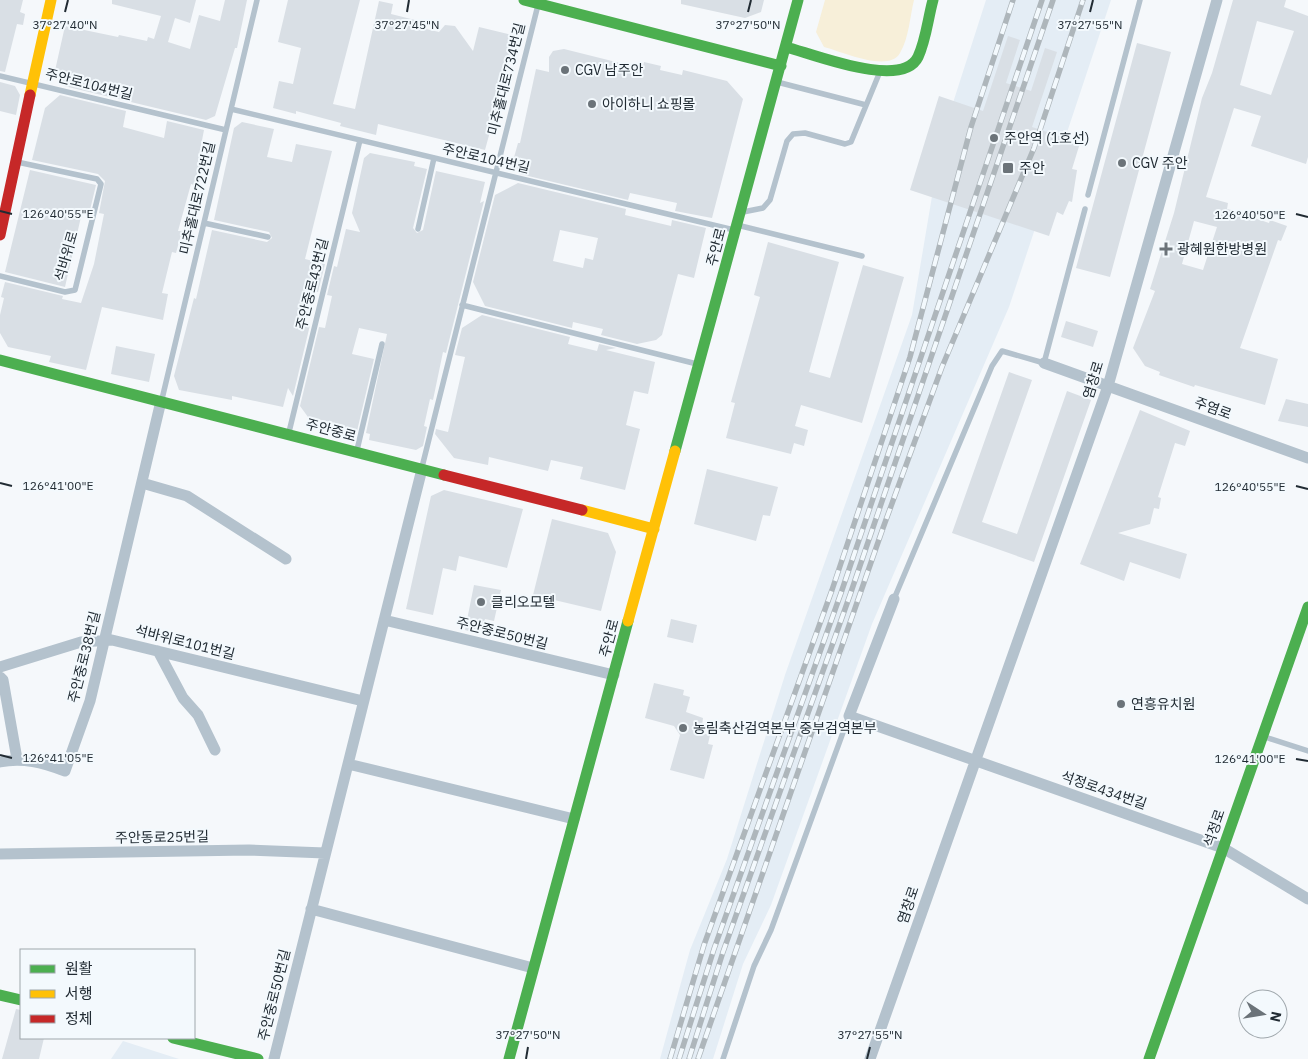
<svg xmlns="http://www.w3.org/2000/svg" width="1308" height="1059" viewBox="0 0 1308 1059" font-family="'IBM Plex Sans','Noto Sans KR',sans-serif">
  <rect width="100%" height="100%" fill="#f5f8fb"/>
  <path fill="#e4edf5" d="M986,0H1111L1009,307L872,624L771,905L743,964L713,1059H660L690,950L727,859L785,675L912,315L942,137Z
    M123,1041L179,1059H111Z"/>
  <path fill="#f7efd9" d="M825,0H914C910,16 909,38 900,53C889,73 843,52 824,47L816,32Z"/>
  <path fill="#d9dfe5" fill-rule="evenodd" d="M0,0H23L20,12L25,14L23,25L17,24L5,72L0,71Z
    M112,0H196L190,23L175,18L168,42L190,49L199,15L220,21L225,0H247L237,48H235L215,116L206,120L64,86L54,75L65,26L118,37L119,35L147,41L148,37L154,39L161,16L112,4Z
    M288,0H360L333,104L355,109L379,1L393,4L391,14L415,20L414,26L439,32L445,25L455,26L473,51L479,27L516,36L485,150L378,124L376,135L340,126L341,123L296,111V114L273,108L279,81L293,84L301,48L278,42Z
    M681,0H764L761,12L745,18L681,4Z
    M1233,0H1286L1284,7L1308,16V157L1306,164L1251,146L1261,116L1234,108L1206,197L1228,203L1227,209L1231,210L1269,223L1270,220L1287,226L1281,241L1278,240L1240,348L1278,359L1265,405L1195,385L1194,387L1159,375L1160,372L1145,366L1133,348L1155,291L1150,289L1174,213L1202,98L1212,73ZM1257,21L1294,31L1271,95L1240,85ZM1194,221L1217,227L1203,270L1182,264Z
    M1008,36L1020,40L1006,83L1031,91L1045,48L1057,52L1032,127L1080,143L1072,169L1077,170L1072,202L1069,201L1063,215L1057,212L1049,236L910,190L939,96L983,111Z
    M1137,43L1171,52L1110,277L1076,268Z
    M564,49L632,66L643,67L644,62L661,66L660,70L682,75L683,70L727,81L743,99L712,218L675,211L677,203L630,193L628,200L520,174L513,161L518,143H520L536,69L549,72V57L553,51Z
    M0,82L15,86L20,95L16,115L0,111Z
    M60,95L126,111L123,127L164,138L167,121L204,130L199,156L202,157L194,185L191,184L178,231H182L176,253L172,252L162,293L168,294L163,320L102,307L86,370L49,362L51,356L8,347L0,333V315L4,298L1,297L5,282L63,296L62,299L81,303L94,264L104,214L99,213L105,181L98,174L32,160L45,108Z
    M242,122L274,129L267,157L292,162L296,144L332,151L305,259L325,264L318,292L311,291L303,323L310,325L293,396L288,388L283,407L232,396V400L179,390L174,376L194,298L196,299L212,230L267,242L272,238L269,232L214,220L234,128Z
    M370,153L415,162L414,166L427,169L413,228L417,233L423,230L436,171L485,182L480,203L484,201L446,353L443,352L433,400L430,399L424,426L427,427L423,446L416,450L369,440L370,434L366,433L387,334L359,328L352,354L374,359L357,431L344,428V425L308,417L300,406L319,327L325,328L332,296L327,295L334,266L337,267L346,229L360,232L352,213L364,158Z
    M30,170L96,185L90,210L83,208L65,287L5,272Z
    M518,183L626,209L625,215L671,226L672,220L706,228L694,278L678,274L662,335L656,340L637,344L601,335L603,329L573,322L572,328L485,306L473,282L495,195ZM560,230L598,238L593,260L585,258L583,268L553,261Z
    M768,242L839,262L809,372L830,378L863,265L904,277L862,423L801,405L795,426L808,430L804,446L794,443L791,454L726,438L735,403L731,402L760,297L754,295Z
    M482,315L570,337L568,344L597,351L599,344L616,348L606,350L655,362L648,394L634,391L626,425L640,429L625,490L580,479L583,467L551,460L548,471L489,457L488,465L454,458L435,434L436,429L448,432L465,357L455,355L462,328Z
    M1066,321L1098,331L1093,347L1061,337Z
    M116,346L155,354L149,382L111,374Z
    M1009,372L1032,380L982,522L1017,534L1067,391L1091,400L1034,562L952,533Z
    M1286,399L1308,404V427L1278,421Z
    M1140,410L1190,431L1185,446L1175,443L1158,497L1161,498L1159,509L1154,508L1150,524L1118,533L1187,554L1180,579L1130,562L1124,581L1080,564Z
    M707,469L778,487L770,516L763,515L756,541L694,524Z
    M444,490L523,509L507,568L459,556L456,571L443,568L433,615L406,609L431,496Z
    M552,519L608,533L616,552L601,611L533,595Z
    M474,585L501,590L494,621L485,619L484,626L478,625L476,633L465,630Z
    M671,619L697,625L693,643L667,637Z
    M654,683L684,690L683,695L690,697L686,712L703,718L701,733L710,735L708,744L713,745L704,779L670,770L680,735L674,726L645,718Z
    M16,1009L21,1010V1038H44L39,1059H2Z"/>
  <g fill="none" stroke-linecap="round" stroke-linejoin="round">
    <path stroke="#b4c2cd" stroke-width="5.5" d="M0,76L226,130
      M777,82L866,105
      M231,109L734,230
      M1088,195L1140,0
      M743,212L763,208L770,200L787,141L793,134L805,133L845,144L851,142L879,74
      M204,223L268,237
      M737,225L862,256
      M418,229L434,158
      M0,276L65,292L75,290L101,184L97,179L17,162
      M462,305L697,364
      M162,399L257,0
      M289,432L360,140
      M357,450L382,344
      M422,467L538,5
      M894,599L992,366L1002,351L1044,363L1085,209
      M1265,737L1308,751
      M723,1059L754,966L771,930L849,716"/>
    <path stroke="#b4c2cd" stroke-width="11" d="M1044,363L1308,458
      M142,483L187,496L286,559
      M894,599L849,716L1223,848L1308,899
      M384,620L614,675
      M158,651L183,698L198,715L215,750
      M0,667L81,642L112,640L363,701
      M0,677L3,680L17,759
      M0,762C23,757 43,763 65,771L90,701L161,401
      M348,764L574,819
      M0,854L249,850L325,853
      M311,909L533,968
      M274,1059L422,469
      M870,1059L1108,386L1217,0"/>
    <path stroke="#4caf50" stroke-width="11" d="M524,0L781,66
      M786,47C813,54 902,90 918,57C926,40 928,18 933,0
      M0,360L444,475
      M675,451L798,0
      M0,995L21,1000
      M173,1038L258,1059
      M509,1059L628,621
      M1149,1059L1308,607"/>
    <path stroke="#ffc107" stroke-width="11" d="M30,95L51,0
      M582,510L654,529
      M628,621L675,451"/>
    <path stroke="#c62828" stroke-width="11" d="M0,235L30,95
      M444,475L582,510"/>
    <defs>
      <path id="rail" d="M670,1059L704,945L832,590L910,357L971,127L1013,0
        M679,1059L714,949L841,593L1042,0
        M689,1059L723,952L850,595L1053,0
        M698,1059L883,528L942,367L1034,148L1083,0"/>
    </defs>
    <use href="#rail" stroke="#aeb6bb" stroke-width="5.5"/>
    <use href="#rail" stroke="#f3f9fd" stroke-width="4" stroke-dasharray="11" stroke-linecap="butt"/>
  </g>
  <path fill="none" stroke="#212b33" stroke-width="2" d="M65,12L68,0M407,12L409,0M748,12L751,0M1090,12L1093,0M0,211L12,214M1296,214L1308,217M0,483L12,486M1296,486L1308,489M0,755L12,758M1296,759L1308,761M526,1059L528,1047M867,1059L870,1047"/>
  <g fill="#6b7379" stroke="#f3f9fd" stroke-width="2">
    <circle cx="565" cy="70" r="5"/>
    <circle cx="592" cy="104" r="5"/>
    <circle cx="994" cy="138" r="5"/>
    <circle cx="1122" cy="163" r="5"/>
    <rect x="1002" y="162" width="12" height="12" rx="2.5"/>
    <path d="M1163.5 241.5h5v5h5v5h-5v5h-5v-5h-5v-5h5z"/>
    <circle cx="481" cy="602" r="5"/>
    <circle cx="1121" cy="704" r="5"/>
    <circle cx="683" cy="728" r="5"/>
  </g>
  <g text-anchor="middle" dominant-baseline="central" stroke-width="4" stroke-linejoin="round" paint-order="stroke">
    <g font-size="14" fill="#212b33" stroke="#f3f9fd" text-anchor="start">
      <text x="575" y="70">CGV 남주안</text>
      <text x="602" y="104">아이하니 쇼핑몰</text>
      <text x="1004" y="138">주안역 (1호선)</text>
      <text x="1132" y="163">CGV 주안</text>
      <text x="1019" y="168">주안</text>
      <text x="1177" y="249">광혜원한방병원</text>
      <text x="491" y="602">클리오모텔</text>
      <text x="1131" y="704">연흥유치원</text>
      <text x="693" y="728">농림축산검역본부 중부검역본부</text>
    </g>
    <g font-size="14" fill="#212b33" stroke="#f3f9fd">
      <text transform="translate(506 79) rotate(-76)">미추홀대로734번길</text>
      <text transform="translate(89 84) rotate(14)">주안로104번길</text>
      <text transform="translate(486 158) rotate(13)">주안로104번길</text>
      <text transform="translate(197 198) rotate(-77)">미추홀대로722번길</text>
      <text transform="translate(716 247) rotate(-75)">주안로</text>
      <text transform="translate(66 256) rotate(-74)">석바위로</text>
      <text transform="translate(312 284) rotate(-76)">주안중로43번길</text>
      <text transform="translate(1093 380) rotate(-73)">염창로</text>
      <text transform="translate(1213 408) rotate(20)">주염로</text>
      <text transform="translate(331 430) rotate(15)">주안중로</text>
      <text transform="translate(502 633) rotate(14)">주안중로50번길</text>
      <text transform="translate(609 638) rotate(-75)">주안로</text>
      <text transform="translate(185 642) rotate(14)">석바위로101번길</text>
      <text transform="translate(84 657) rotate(-76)">주안중로38번길</text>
      <text transform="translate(1104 790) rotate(19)">석정로434번길</text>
      <text transform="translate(1214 828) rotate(-71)">석정로</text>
      <text transform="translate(162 837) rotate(-1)">주안동로25번길</text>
      <text transform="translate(908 905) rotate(-71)">염창로</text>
      <text transform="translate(274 995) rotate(-76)">주안중로50번길</text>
    </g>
  </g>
  <g font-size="12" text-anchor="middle" fill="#212b33" stroke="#f3f9fd" stroke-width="4" stroke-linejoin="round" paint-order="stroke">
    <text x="65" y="29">37°27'40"N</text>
    <text x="407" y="29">37°27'45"N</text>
    <text x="748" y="29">37°27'50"N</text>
    <text x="1090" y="29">37°27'55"N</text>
    <text x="58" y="218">126°40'55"E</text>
    <text x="1250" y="219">126°40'50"E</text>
    <text x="58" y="490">126°41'00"E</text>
    <text x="1250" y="491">126°40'55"E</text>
    <text x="58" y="762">126°41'05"E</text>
    <text x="1250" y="763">126°41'00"E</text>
    <text x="528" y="1039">37°27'50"N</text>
    <text x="870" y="1039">37°27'55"N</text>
  </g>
  <rect x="20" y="949" width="175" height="90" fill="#f3f9fd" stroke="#9fa7ac"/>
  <rect x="30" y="965" width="25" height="8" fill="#4caf50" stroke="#9fa7ac"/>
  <text x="65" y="974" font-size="15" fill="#212b33">원활</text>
  <rect x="30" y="990" width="25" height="8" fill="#ffc107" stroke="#9fa7ac"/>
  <text x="65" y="999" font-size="15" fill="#212b33">서행</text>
  <rect x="30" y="1015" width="25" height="8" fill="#c62828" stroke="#9fa7ac"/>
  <text x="65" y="1024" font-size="15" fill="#212b33">정체</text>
  <g transform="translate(1263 1014) rotate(102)"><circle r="24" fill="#f3f9fd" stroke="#9fa7ac"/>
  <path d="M0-4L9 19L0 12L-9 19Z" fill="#6b7379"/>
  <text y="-8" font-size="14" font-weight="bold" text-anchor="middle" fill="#212b33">N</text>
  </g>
</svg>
